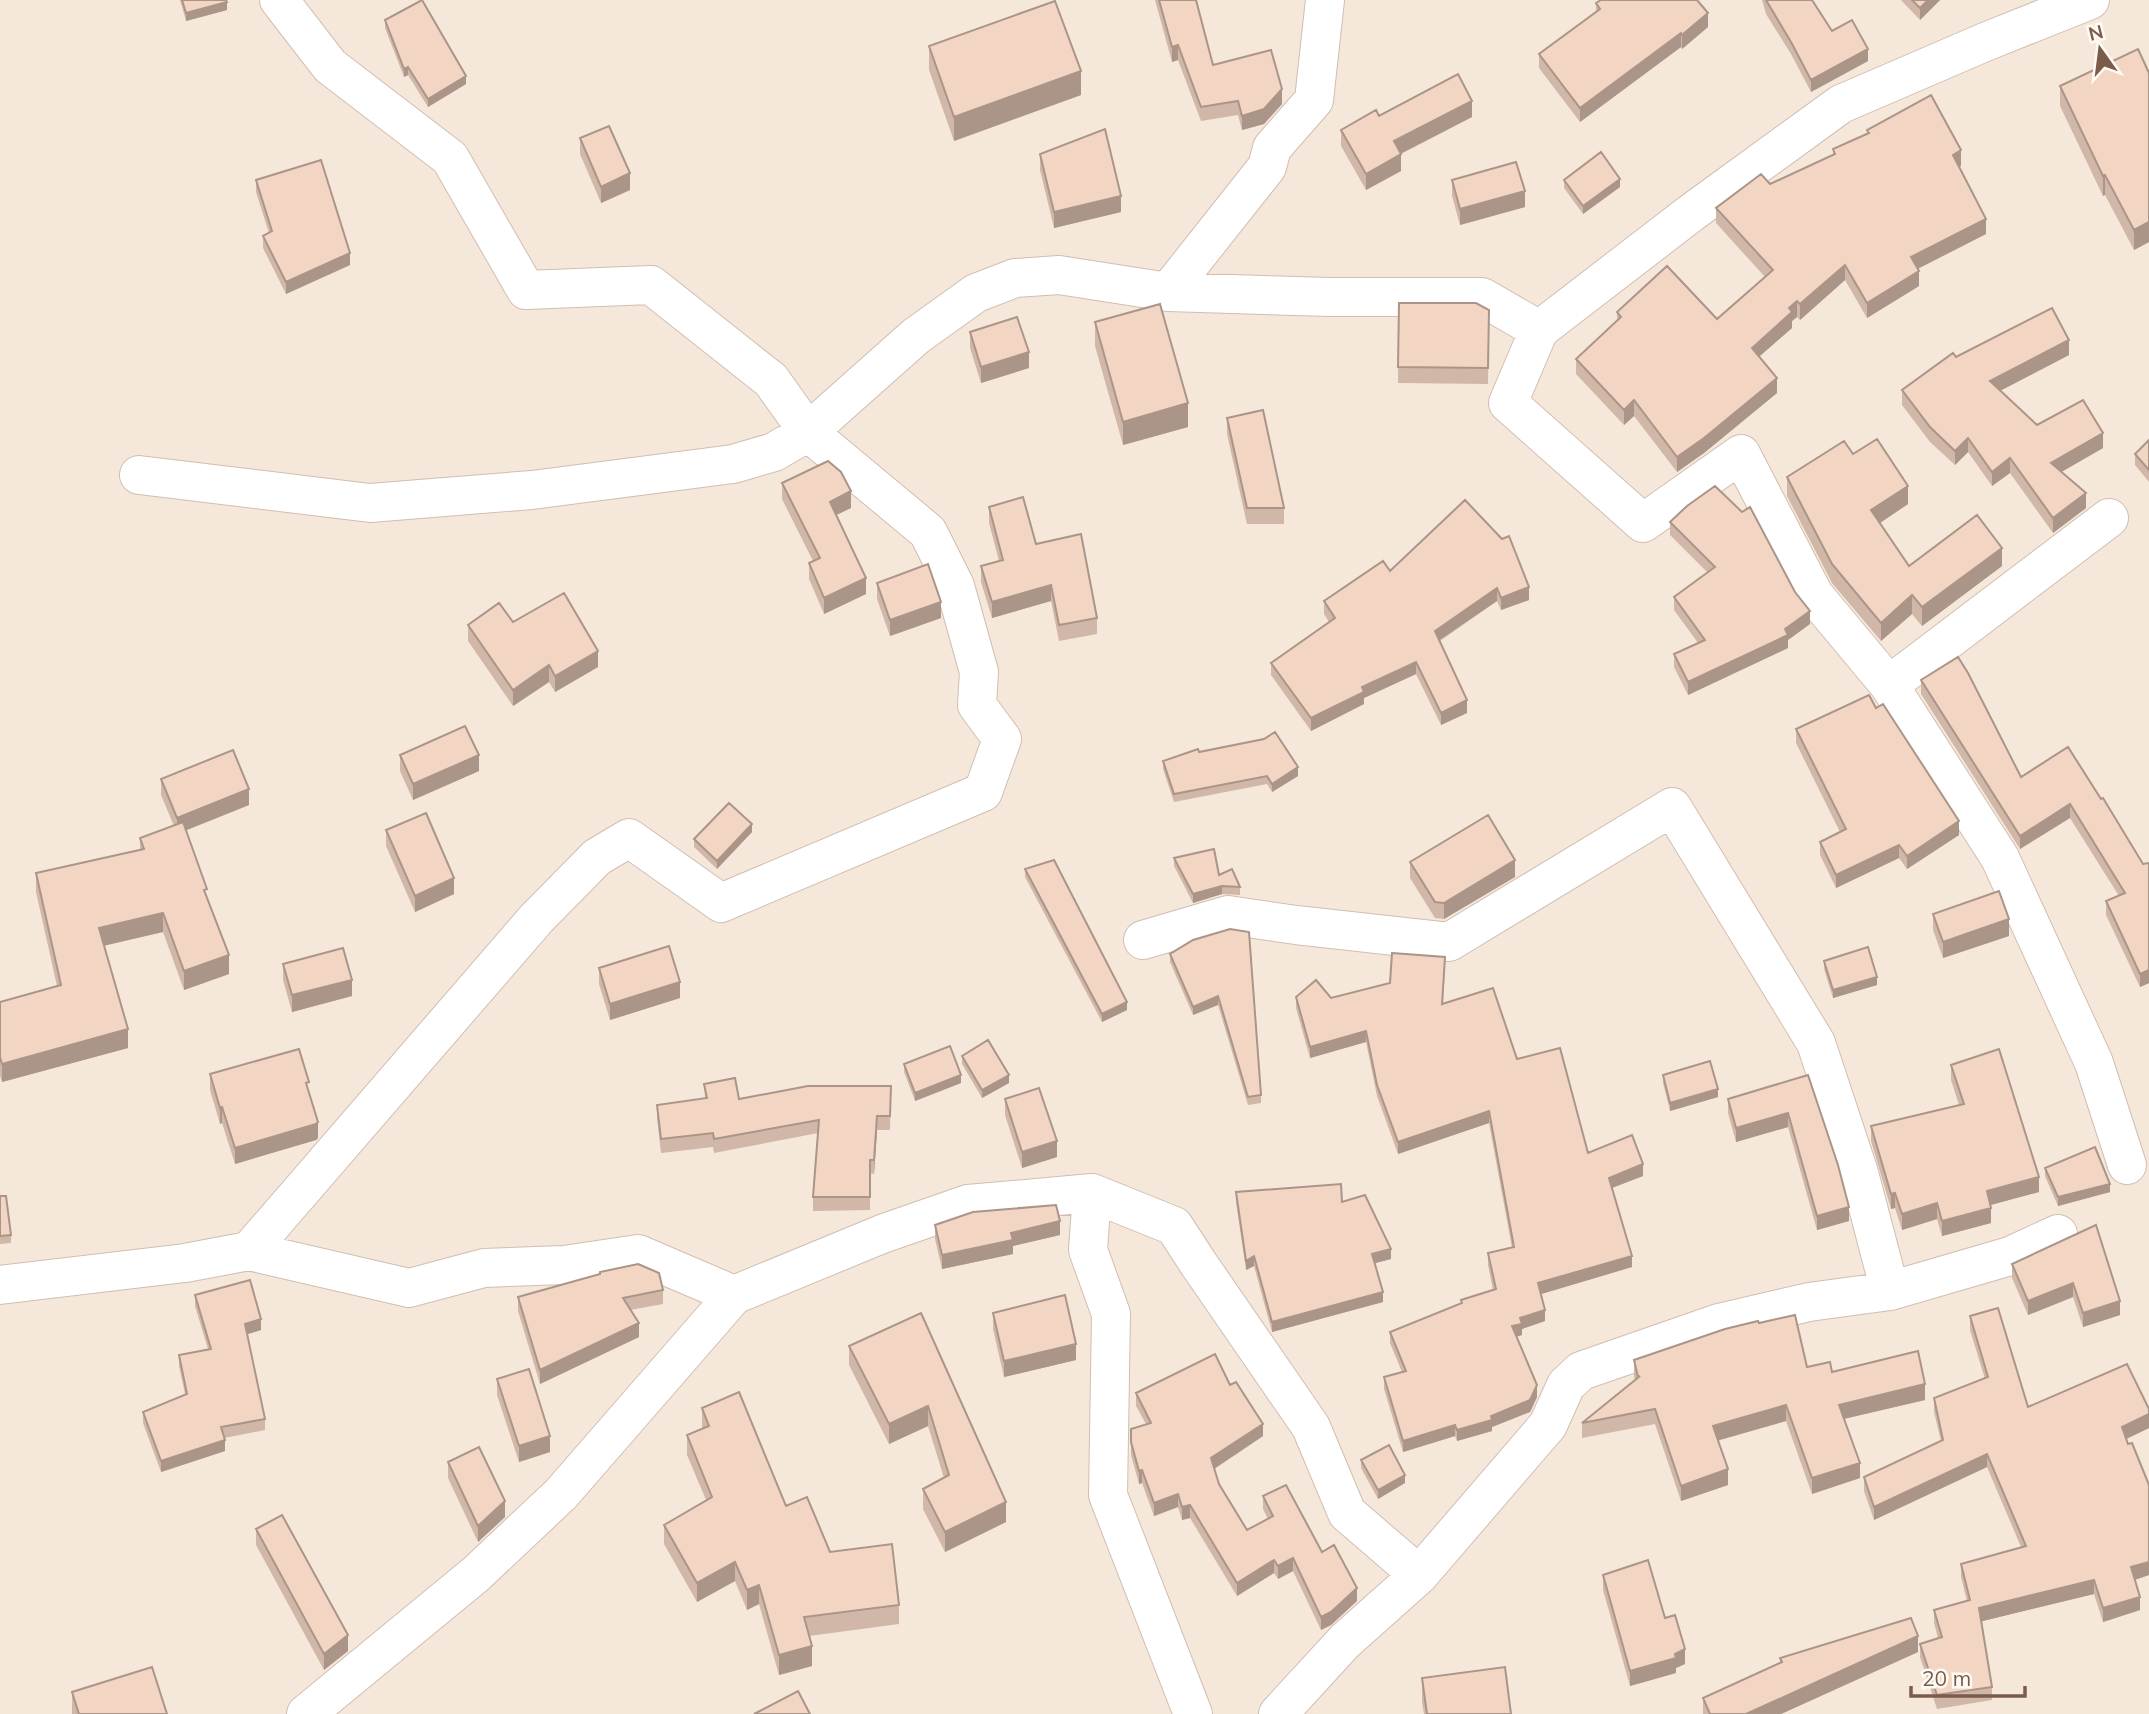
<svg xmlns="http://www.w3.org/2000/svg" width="2149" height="1714" viewBox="0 0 2149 1714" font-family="Mulish,sans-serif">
  <rect width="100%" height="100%" fill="#fdf6ec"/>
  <path fill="#f5e8da" d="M0,0H2149V1714H0Z"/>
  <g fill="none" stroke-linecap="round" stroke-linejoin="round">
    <defs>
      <path id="minor" d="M279,0L330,66L450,158L526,290L651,285L771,380L808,432L928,532L955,586L979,672L977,705L1002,739L983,792L721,903L629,838L597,857L536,919L249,1251L409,1288L484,1268L564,1265L638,1254L734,1295L561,1494L476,1574L306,1714
        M1168,292L1267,167L1272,148L1314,100L1325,0
        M1539,330L1691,213L1841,104L1985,42L2090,0
        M139,475L370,503L532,490L733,464L774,452L808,432L916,336L976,293L1015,278L1059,275L1168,292L1329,297H1482L1539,330L1508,403L1643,523L1741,454L1814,595L1889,685L2000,858L2094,1063L2127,1165
        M1889,685L2109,518
        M1143,940L1228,915L1296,925L1449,942L1672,807L1816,1043L1859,1173L1890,1291
        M1092,1193L1174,1226L1198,1263L1311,1427L1347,1513L1419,1575
        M0,1285L185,1263L249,1251
        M734,1295L882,1234L968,1204L1092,1193L1088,1250L1111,1314L1108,1495L1193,1714
        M1278,1714L1345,1641L1419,1575L1548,1425L1566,1385L1581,1371L1719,1323L1809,1302L1890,1291L2010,1256L2058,1234"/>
    </defs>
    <use href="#minor" stroke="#d1beb0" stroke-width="40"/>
    <use href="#minor" stroke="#fff" stroke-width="38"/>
  </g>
  <path fill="#d1b7a8" d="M180,0H226L227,10L186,21Z
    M1155,0H1196L1213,65L1282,104L1264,124L1242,130L1238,115L1201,121L1178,60L1172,62Z
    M1762,0H1812L1832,31L1868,61L1811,92L1791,54L1766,14Z
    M1901,0H1940L1920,20Z
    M1596,3L1708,27L1682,49L1681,47L1580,122L1539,68V54L1596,12Z
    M385,20L466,84L428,107L408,75L404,77L385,28Z
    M929,46L1081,95L954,141L929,70Z
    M2149,73V242L2134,250L2105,195L2103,196L2060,106V86Z
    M1379,116L1472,117L1401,154V171L1366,190L1341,146V130Z
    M1867,130L1961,166L1959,167L1986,234L1918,269L1919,286L1867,318L1845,280L1800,320L1797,317L1792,321V328L1759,356L1777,393L1704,453L1677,472L1634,416L1624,425L1576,374V359L1617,321V312L1717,319L1765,277L1716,223V208L1833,155V149L1867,133Z
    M580,138L630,190L601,203L580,154Z
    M1040,154L1121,212L1054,228L1040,170Z
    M256,180L350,265L286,294L263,248V236L269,233L256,192Z
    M1452,180L1525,207L1460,225L1452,196Z
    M1564,180L1620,187L1583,214L1564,188Z
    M1399,303L1489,310L1488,384L1398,383Z
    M1095,322L1188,427L1123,445L1095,346Z
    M970,332L1029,368L981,383L970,348Z
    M2069,355L2000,391L2037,425L2103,448L2061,472L2086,508L2053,533L2010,473L1992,486L1968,452L1955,465L1930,442L1902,405V390L1956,357Z
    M1227,418L1284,508V524H1247L1227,434Z
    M2149,440V482L2135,465V454Z
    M1853,454L1908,504L1880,523L1909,566H2002L1922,626L1912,614L1881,641L1832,583L1787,496V477Z
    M782,483L851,508L836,515L866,594L824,614L809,579V563L813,561L782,499Z
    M1465,500L1529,600L1501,610L1497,601L1440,641L1467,713L1441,725L1416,674L1364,698V704L1311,731L1271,675V663L1329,622L1324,614V601L1390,571Z
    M989,507L1036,544L1097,618V634L1059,641L1051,601L992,618L981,582V566L999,561L989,523Z
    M1670,522L1810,624L1788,640V648L1688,695L1674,667V654L1698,643L1674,610V597L1708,573L1670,535Z
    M877,583L941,618L890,636L877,599Z
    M513,622L598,667L555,692L549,682L513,706L468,641V625Z
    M1921,680L2021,777L2068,747L2143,864L2149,863V983L2140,987L2106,915V901L2119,896L2070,818L2020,849L1921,694Z
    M1876,708L1959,835L1907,869L1899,858L1836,888L1820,855V842L1840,832L1796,743V729Z
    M1199,752L1298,776L1272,792L1267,784L1174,802L1163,769V761Z
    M400,755L479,771L413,800L400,771Z
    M161,779L249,805L186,830L229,974L184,990L163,932L104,945L128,1048L2,1082L0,1076V1002L57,986L36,892V873L140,850V838L174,826L161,795Z
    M386,830L454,894L415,912L386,846Z
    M752,832L717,869L694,847V839Z
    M1174,858L1219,875L1240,887V895L1222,894L1193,903L1174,866Z
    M1410,862L1515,877L1444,919L1435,918L1410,878Z
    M1025,869L1127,1010L1102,1022L1025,877Z
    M1933,914L2009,936L1943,958L1933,930Z
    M1230,929L1261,1095V1103L1248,1105L1218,1005L1193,1015L1170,962V954Z
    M1824,961L1877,985L1833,998L1824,969Z
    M283,964L352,996L292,1012L283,980Z
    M599,968L680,998L610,1020L599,984Z
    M1445,968L1443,1004L1517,1059L1588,1153L1643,1176L1612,1188L1632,1267L1541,1294L1545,1321L1522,1329V1335L1516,1337L1537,1397L1530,1412L1492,1427V1431L1457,1441L1455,1436L1403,1452L1384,1389V1377L1402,1372L1390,1343V1332L1461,1304V1300L1493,1290L1488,1265V1253L1512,1248L1489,1123L1398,1154L1377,1096L1366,1042L1310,1058L1296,1008V997L1331,998Z
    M962,1056L1009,1083L982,1098L962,1064Z
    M904,1064L961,1083L915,1101L904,1072Z
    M1951,1065L2039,1192L1990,1205L1991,1223L1942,1236L1937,1219L1902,1230L1895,1208L1891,1209L1871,1141V1126L1959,1105L1951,1080Z
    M210,1074L309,1092L318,1138L316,1140L235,1164L222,1123L220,1124L210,1090Z
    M1663,1075L1718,1097L1670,1111L1663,1083Z
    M1808,1075L1849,1221L1817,1230L1788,1127L1736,1142L1728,1113V1099Z
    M704,1084L739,1099L891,1086L890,1130H877L874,1174L870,1173V1210L813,1211V1197L818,1133L714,1153L713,1147L661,1153L657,1118V1105L705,1099Z
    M1005,1099L1057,1157L1022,1168L1005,1115Z
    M2045,1168L2110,1192L2058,1206L2045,1176Z
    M1236,1192L1342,1202L1391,1259L1375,1263L1383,1302L1272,1332L1254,1266L1246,1270L1236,1202Z
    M0,1196L11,1235V1243L0,1244Z
    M935,1225L1060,1235L1013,1246V1254L942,1269L935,1239Z
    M2096,1225L2120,1315L2083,1327L2073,1297L2028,1315L2012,1278V1264Z
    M663,1290V1304L630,1310L639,1337L540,1384L518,1311V1297Z
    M195,1295L261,1330L247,1334L265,1419V1430L224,1438L225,1451L161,1472L143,1423V1412L185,1394L179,1366V1355L208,1349L195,1306Z
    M921,1313L1006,1522L945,1552L923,1509V1489L944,1478L928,1426L889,1444L849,1365V1346Z
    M993,1313L1076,1360L1004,1377L993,1329Z
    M1970,1316L2028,1407L2149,1409V1428L2126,1439L2149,1485V1575L2135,1580L2140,1610L2103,1622L2094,1594L1982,1621L1992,1687V1700L1937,1709L1920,1657V1644L1938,1638L1934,1623V1610L1967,1601L1961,1577V1564L2021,1547L1987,1467L1874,1520L1864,1491V1477L1941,1441L1934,1412V1398L1985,1379L1970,1330Z
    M1759,1323L1807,1367L1832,1372L1925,1400L1844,1419L1860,1478L1812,1494L1786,1421L1718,1440L1728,1485L1681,1501L1655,1424L1582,1438V1423L1635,1381L1634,1376V1360Z
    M497,1379L550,1452L519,1462L497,1395Z
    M1230,1385L1263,1436L1214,1469L1219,1484L1247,1530L1268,1519L1263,1509V1496L1322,1552L1357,1601L1331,1625L1321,1630L1293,1571L1278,1579L1274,1573L1237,1596L1190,1518L1182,1520L1178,1507L1154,1516L1142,1483L1139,1484L1131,1455V1429L1146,1424L1136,1406V1393Z
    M702,1408L786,1506L830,1552L899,1605V1624L809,1636L812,1666L779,1675L759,1604L747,1610L735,1581L697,1602L664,1544V1525L706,1500L687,1455V1435L702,1429Z
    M1361,1460L1405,1483L1378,1499L1361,1468Z
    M448,1462L505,1517L478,1542L448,1478Z
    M256,1529L348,1651L324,1670L256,1545Z
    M1603,1575L1665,1618L1685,1664L1676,1668V1673L1630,1686L1603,1590Z
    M1918,1652L1781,1714H1703V1698L1780,1663V1658Z
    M1422,1678L1511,1714H1424L1422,1702Z
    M72,1692L167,1714H72Z"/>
  <path fill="#aa9588" d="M1928,0H1940L1920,20V8Z
    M227,2V10L186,21V13Z
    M1708,13V27L1682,49V35Z
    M1681,33V47L1580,122V108Z
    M1178,45V60L1172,62V47Z
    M1868,49V61L1811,92V80Z
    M408,67V75L404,77V69Z
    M1081,71V95L954,141V117Z
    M466,76V84L428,107V99Z
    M1282,89V104L1264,124L1242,130V116Z
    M1472,101V117L1394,157V141Z
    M1961,150V166L1953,170V155Z
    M1401,154V171L1366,190V174Z
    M630,173V190L601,203V187Z
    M2105,175V195L2103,196V176Z
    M1620,179V187L1583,214V206Z
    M1525,191V207L1460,225V209Z
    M1121,196V212L1054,228V212Z
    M1986,219V234L1911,272V257Z
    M2149,222V242L2134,250V230Z
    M350,253V265L286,294V282Z
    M1845,265V280L1800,320V304Z
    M1919,271V286L1867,318V303Z
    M1797,301V317L1792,321V328L1752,363V348L1789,308Z
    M2069,340V355L1990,396V381Z
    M1029,352V368L981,383V367Z
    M1777,378V393L1704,453L1677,472V457Z
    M1634,400V416L1624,425V410Z
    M1188,403V427L1123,445V422Z
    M2103,433V448L2051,478V463Z
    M1968,438V452L1955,465V451Z
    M2010,458V473L1992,486V472Z
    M1908,486V504L1871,529V510Z
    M851,491V508L830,518V502Z
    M2086,493V508L2053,533V518Z
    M2002,548V566L1922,626V607Z
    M866,578V594L824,614V598Z
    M1051,585V601L992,618V602Z
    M1529,587V600L1501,610V598Z
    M1497,588V601L1435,643V631Z
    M1912,595V614L1881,641V623Z
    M941,602V618L890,636V620Z
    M1810,611V624L1788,640V648L1688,695V682L1785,629Z
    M598,651V667L555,692V676Z
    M1416,662V674L1364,698V704L1311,731V718L1362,687Z
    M549,665V682L513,706V690Z
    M1467,700V713L1441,725V713Z
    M479,755V771L413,800V784Z
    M1298,767V776L1272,792V784Z
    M249,789V805L177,834V818Z
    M2070,804V818L2020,849V836Z
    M1959,821V835L1907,869V856Z
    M752,824V832L717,869V861Z
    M1899,845V858L1836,888V875Z
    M1515,860V877L1444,919V903Z
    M454,878V894L415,912V896Z
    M1222,886V894L1193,903V894Z
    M163,913V932L99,947V928Z
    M2009,919V936L1943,958V942Z
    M229,955V974L184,990V971Z
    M2149,970V983L2140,987V974Z
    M1877,977V985L1833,998V990Z
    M352,980V996L292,1012V995Z
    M680,982V998L610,1020V1004Z
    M1218,996V1005L1193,1015V1007Z
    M1127,1002V1010L1102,1022V1014Z
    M128,1029V1048L2,1082V1064Z
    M1366,1031V1042L1310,1058V1047Z
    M961,1075V1083L915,1101V1093Z
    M1009,1075V1083L982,1098V1090Z
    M1718,1089V1097L1670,1111V1103Z
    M222,1107V1123L220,1124V1108Z
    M1489,1111V1123L1398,1154V1142Z
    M1788,1113V1127L1736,1142V1128Z
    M877,1116V1130L874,1174V1160Z
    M318,1122V1138L316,1140L235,1164V1148Z
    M1057,1141V1157L1022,1168V1152Z
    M1643,1164V1176L1609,1189V1178Z
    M2039,1177V1192L1987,1206V1191Z
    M2110,1184V1192L2058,1206V1197Z
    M1895,1193V1208L1891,1209V1194Z
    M1937,1203V1219L1902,1230V1214Z
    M1849,1207V1221L1817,1230V1216Z
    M1991,1208V1223L1942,1236V1221Z
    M1060,1221V1235L1013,1246V1254L942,1269V1255L1011,1233Z
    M1391,1249V1259L1372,1264V1254Z
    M1254,1256V1266L1246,1270V1261Z
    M1632,1256V1267L1538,1295V1283Z
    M2073,1283V1297L2028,1315V1301Z
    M1383,1292V1302L1272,1332V1322Z
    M2120,1301V1315L2083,1327V1313Z
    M1545,1310V1321L1522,1329V1335L1512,1338V1326L1520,1318Z
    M261,1319V1330L245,1335V1324Z
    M639,1323V1337L540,1384V1370Z
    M1076,1344V1360L1004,1377V1361Z
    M1925,1384V1400L1839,1420V1405Z
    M1537,1385V1397L1530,1412L1492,1427V1431L1457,1441V1430L1491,1416Z
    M1786,1405V1421L1713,1442V1426Z
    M928,1406V1426L889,1444V1424Z
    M2149,1414V1428L2122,1441V1427Z
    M1263,1424V1436L1211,1471V1458Z
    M1455,1425V1436L1403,1452V1441Z
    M550,1436V1452L519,1462V1446Z
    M225,1440V1451L161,1472V1461Z
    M1987,1454V1467L1874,1520V1507Z
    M1860,1463V1478L1812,1494V1478Z
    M1728,1469V1485L1681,1501V1486Z
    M1142,1470V1483L1139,1484V1471Z
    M1405,1475V1483L1378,1499V1490Z
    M1178,1494V1507L1154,1516V1503Z
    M505,1501V1517L478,1542V1526Z
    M1006,1502V1522L945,1552V1532Z
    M1190,1505V1518L1182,1520V1507Z
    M1293,1558V1571L1278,1579V1566Z
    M1274,1560V1573L1237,1596V1583Z
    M735,1562V1581L697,1602V1583Z
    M2149,1562V1575L2131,1581V1567Z
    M2094,1580V1594L1979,1622V1608Z
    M759,1585V1604L747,1610V1590Z
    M1357,1588V1601L1331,1625L1321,1630V1617Z
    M2140,1597V1610L2103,1622V1608Z
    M348,1635V1651L324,1670V1654Z
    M1918,1636V1652L1781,1714H1746Z
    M812,1646V1666L779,1675V1655Z
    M1685,1649V1664L1676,1668V1673L1630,1686V1671Z"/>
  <path fill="#f3d5c3" stroke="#aa9588" stroke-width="2" d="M182,0H226L227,2L186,13Z
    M422,0L466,76L428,99L408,67L404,69L385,20Z
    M1159,0H1196L1213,65L1271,50L1282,89L1264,109L1242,116L1238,101L1201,107L1178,45L1172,47Z
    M1601,0H1697L1708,13L1682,35L1681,33L1580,108L1539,54L1600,9L1596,3Z
    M1766,0H1812L1832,31L1852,20L1868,49L1811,80L1791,42Z
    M1912,0H1928L1920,8Z
    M1055,1L1081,71L954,117L929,46Z
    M2138,49L2149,73V222L2134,230L2105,175L2103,176L2060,86Z
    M1458,74L1472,101L1394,141L1401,154L1366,174L1341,130L1376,110L1379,116Z
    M1931,95L1961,150L1953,155L1986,219L1911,257L1919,271L1867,303L1845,265L1800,304L1797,301L1789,308L1792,312L1752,348L1777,378L1704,438L1677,457L1634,400L1624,410L1576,359L1621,317L1617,312L1667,266L1717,319L1773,270L1716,208L1761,174L1770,184L1835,154L1833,149L1869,133L1867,130Z
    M609,126L630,173L601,187L580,138Z
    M1105,129L1121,196L1054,212L1040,154Z
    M1601,152L1620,179L1583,206L1564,180Z
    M321,160L350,253L286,282L263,236L272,231L256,180Z
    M1516,162L1525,191L1460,209L1452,180Z
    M1399,303H1476L1489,310L1488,368L1398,367Z
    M1160,304L1188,403L1123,422L1095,322Z
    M2052,308L2069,340L1990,381L2037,425L2083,400L2103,433L2051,463L2086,493L2053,518L2010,458L1992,472L1968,438L1955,451L1930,427L1902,390L1953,353L1956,357Z
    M1017,317L1029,352L981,367L970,332Z
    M1263,410L1284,508H1247L1227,418Z
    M1877,439L1908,486L1871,510L1909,566L1977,515L2002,548L1922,607L1912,595L1881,623L1832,564L1787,477L1844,441L1853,454Z
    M2149,440V470L2135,454Z
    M828,461L841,472L851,491L830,502L866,578L824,598L809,563L820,558L782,483Z
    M1715,486L1742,512L1750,507L1795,592L1810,611L1785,629L1788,635L1688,682L1674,654L1705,640L1674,597L1715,567L1670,522L1687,506Z
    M1023,497L1036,544L1081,534L1097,618L1059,625L1051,585L992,602L981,566L1003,560L989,507Z
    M1465,500L1502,539L1509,536L1529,587L1501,598L1497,588L1435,631L1467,700L1441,713L1416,662L1362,687L1364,692L1311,718L1271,663L1335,618L1324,601L1383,561L1390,571Z
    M928,564L941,602L890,620L877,583Z
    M564,593L598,651L555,676L549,665L513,690L468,625L499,603L513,622Z
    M1958,657L1968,673L2021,777L2068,747L2101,799L2103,798L2143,864L2149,863V970L2140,974L2106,901L2125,893L2070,804L2020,836L1921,680Z
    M1869,695L1876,708L1883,704L1959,821L1907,856L1899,845L1836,875L1820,842L1846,829L1796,729Z
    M465,726L479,755L413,784L400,755Z
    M1275,732L1298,767L1272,784L1267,776L1174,794L1163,761L1198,749L1199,752L1264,739Z
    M233,750L249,789L177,818L161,779Z
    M729,803L752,824L717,861L694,839Z
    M426,813L454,878L415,896L386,830Z
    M1488,815L1515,860L1444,903L1435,902L1410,862Z
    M183,822L207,889L204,890L229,955L184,971L163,913L99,928L128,1029L2,1064L0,1057V1002L61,985L36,873L144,849L140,838Z
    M1214,849L1219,875L1232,869L1240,887L1222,886L1193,894L1174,858Z
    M1054,860L1127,1002L1102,1014L1025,869Z
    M1999,891L2009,919L1943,942L1933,914Z
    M1230,929L1249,932L1261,1095L1248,1097L1218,996L1193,1007L1170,954L1193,940Z
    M669,946L680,982L610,1004L599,968Z
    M1868,947L1877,977L1833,990L1824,961Z
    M343,948L352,980L292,995L283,964Z
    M1392,953L1445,957L1442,1004L1493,988L1517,1059L1560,1048L1588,1153L1632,1135L1643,1164L1609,1178L1632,1256L1538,1283L1545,1310L1520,1318L1522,1324L1512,1326L1537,1385L1530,1400L1491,1416L1492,1420L1457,1430L1455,1425L1403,1441L1384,1377L1406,1371L1390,1332L1462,1303L1461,1300L1496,1289L1488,1253L1514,1247L1489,1111L1398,1142L1377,1085L1366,1031L1310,1047L1296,997L1316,980L1331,998L1390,983Z
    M988,1040L1009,1075L982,1090L962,1056Z
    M950,1046L961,1075L915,1093L904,1064Z
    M299,1049L309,1082L306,1083L318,1122L316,1124L235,1148L222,1107L220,1108L210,1074Z
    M1999,1049L2039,1177L1987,1191L1991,1208L1942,1221L1937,1203L1902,1214L1895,1193L1891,1194L1871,1126L1964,1104L1951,1065Z
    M1710,1061L1718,1089L1670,1103L1663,1075Z
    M1808,1075L1838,1165L1849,1207L1817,1216L1788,1113L1736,1128L1728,1099Z
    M735,1078L739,1099L808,1086H891L890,1116H877L874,1160H870V1197H813L819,1120L714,1139L713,1133L661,1139L657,1105L707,1098L704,1084Z
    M1039,1088L1057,1141L1022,1152L1005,1099Z
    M2095,1147L2110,1184L2058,1197L2045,1168Z
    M1341,1184L1342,1202L1365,1195L1391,1249L1372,1254L1383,1292L1272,1322L1254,1256L1246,1261L1236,1192Z
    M0,1196H6L11,1235L0,1236Z
    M1056,1205L1060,1221L1011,1233L1013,1240L942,1255L935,1225L973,1212Z
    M2096,1225L2120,1301L2083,1313L2073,1283L2028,1301L2012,1264Z
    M638,1264L659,1273L663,1290L623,1298L639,1323L540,1370L518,1297L600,1274V1272Z
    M250,1280L261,1319L245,1324L265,1419L221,1427L225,1440L161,1461L143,1412L187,1394L179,1355L211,1349L195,1295Z
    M1065,1295L1076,1344L1004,1361L993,1313Z
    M1998,1308L2028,1407L2127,1364L2149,1409V1414L2122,1427L2128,1444L2132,1443L2149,1485V1562L2131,1567L2140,1597L2103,1608L2094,1580L1979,1608L1992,1687L1937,1695L1920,1644L1942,1637L1934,1610L1970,1600L1961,1564L2026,1546L1987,1454L1874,1507L1864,1477L1943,1440L1934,1398L1988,1377L1970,1316Z
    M921,1313L1006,1502L945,1532L923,1489L949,1475L928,1406L889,1424L849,1346Z
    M1795,1315L1807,1367L1830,1362L1832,1372L1918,1351L1925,1384L1839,1405L1860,1463L1812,1478L1786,1405L1713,1426L1728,1469L1681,1486L1655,1409L1582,1423L1640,1376L1638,1377L1634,1360L1725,1329L1758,1321L1759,1323Z
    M1215,1354L1230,1385L1236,1382L1263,1424L1211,1458L1219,1484L1247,1530L1273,1516L1263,1496L1286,1485L1322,1552L1334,1545L1357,1588L1331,1612L1321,1617L1293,1558L1278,1566L1274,1560L1237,1583L1190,1505L1182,1507L1178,1494L1154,1503L1142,1470L1139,1471L1131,1442V1429L1151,1423L1136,1393Z
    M529,1369L550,1436L519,1446L497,1379Z
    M739,1392L786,1506L807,1497L830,1552L892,1544L899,1605L804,1617L812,1646L779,1655L759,1585L747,1590L735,1562L697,1583L664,1525L712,1497L687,1435L709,1426L702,1408Z
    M1389,1445L1405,1475L1378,1490L1361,1460Z
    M479,1447L505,1501L478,1526L448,1462Z
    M282,1515L348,1635L324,1654L256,1529Z
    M1648,1560L1665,1618L1675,1615L1685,1649L1675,1654L1676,1658L1630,1671L1603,1575Z
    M1911,1618L1918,1636L1746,1714H1710L1703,1698L1782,1662L1780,1658Z
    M152,1667L167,1714H79L72,1692Z
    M1505,1667L1511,1714H1427L1422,1678Z
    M798,1691L810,1714H754Z"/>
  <g transform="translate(2100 49) rotate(346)" stroke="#fffaf3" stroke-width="5" paint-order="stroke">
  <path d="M0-5L12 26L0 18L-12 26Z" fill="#7a5c4d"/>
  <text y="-10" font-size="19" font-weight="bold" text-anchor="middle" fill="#7a5c4d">N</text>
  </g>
  <path d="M1911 1686v10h114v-10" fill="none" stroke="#7a5c4d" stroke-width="3.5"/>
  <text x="1922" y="1686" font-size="21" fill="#7a5c4d" stroke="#fffaf3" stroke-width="5" paint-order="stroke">20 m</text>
</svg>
